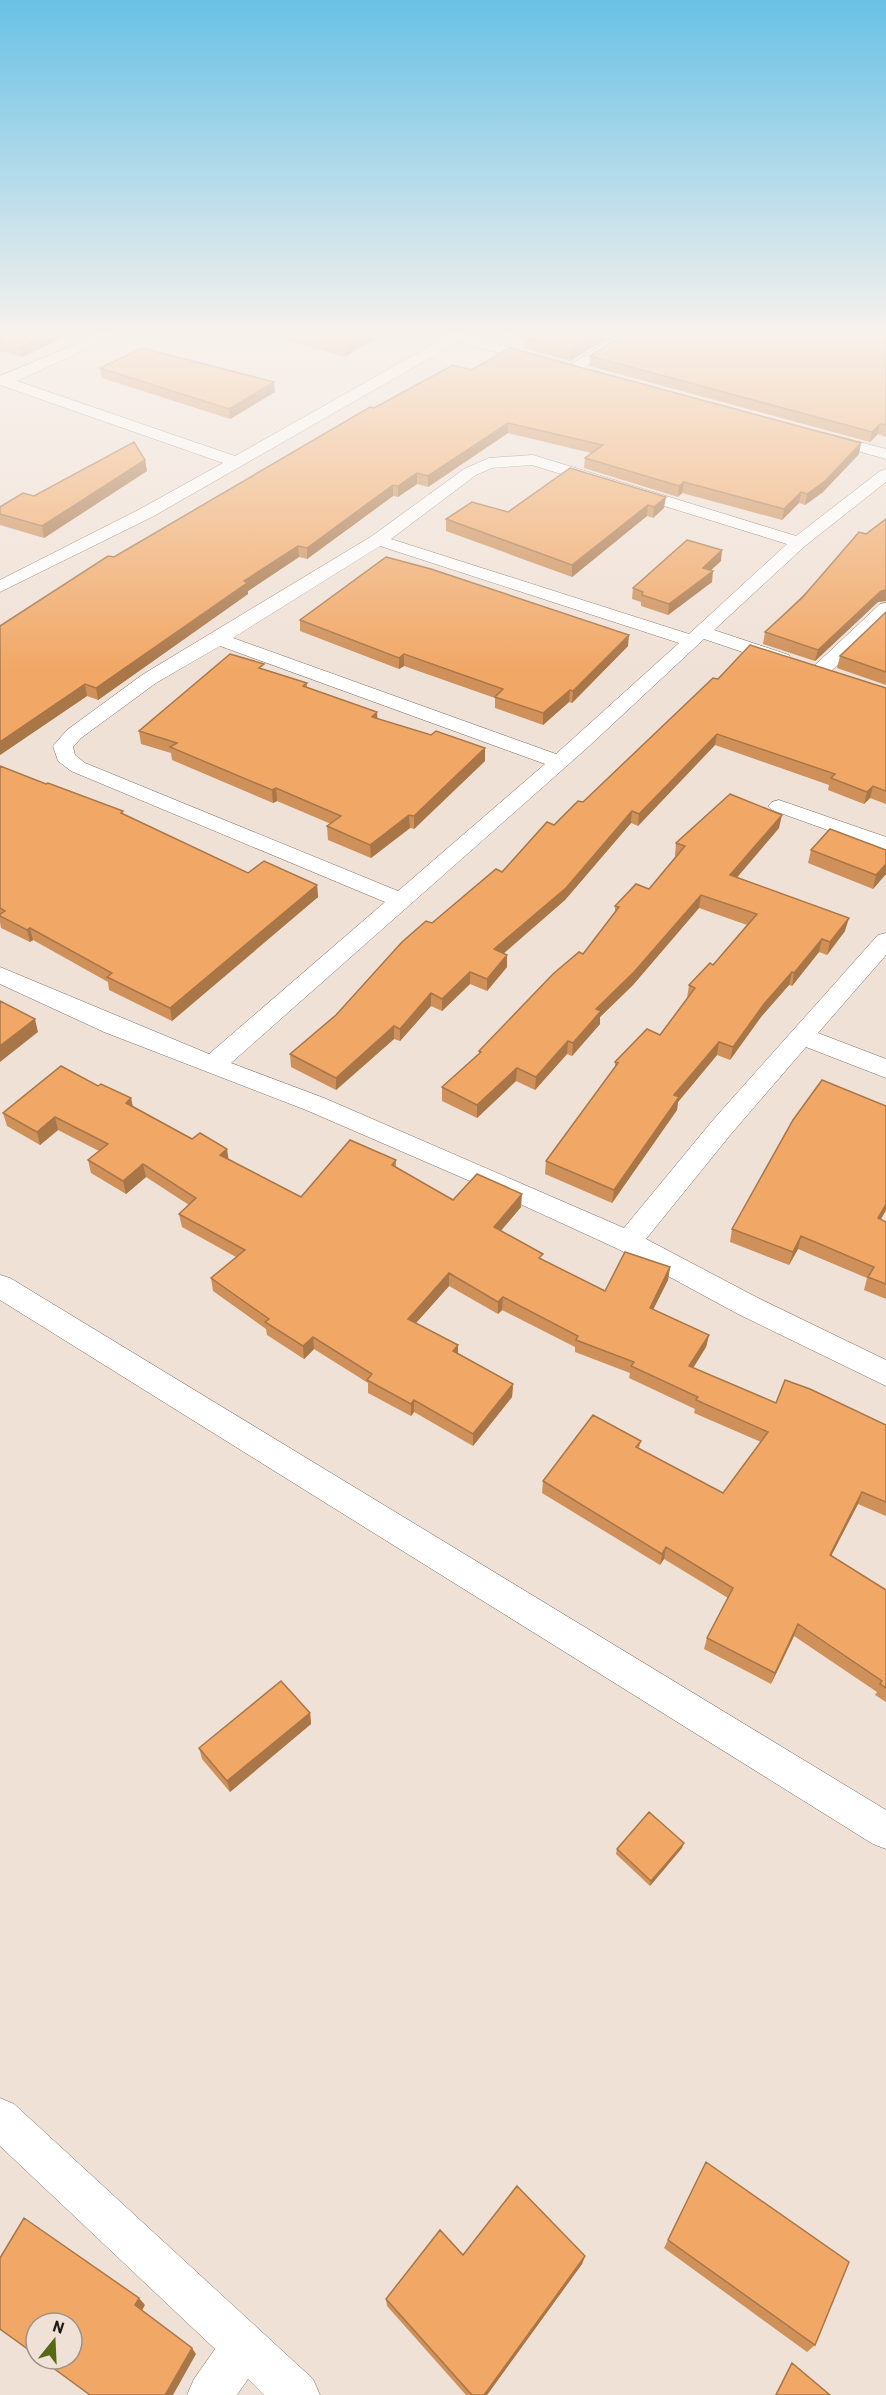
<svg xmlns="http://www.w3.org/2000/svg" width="886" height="2395" viewBox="0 0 886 2395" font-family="Barlow,sans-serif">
  <rect width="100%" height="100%" fill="#f0e1d6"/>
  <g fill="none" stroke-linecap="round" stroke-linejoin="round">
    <defs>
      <path id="minor" d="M103,333H122L17,381L235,456L453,333H470L468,336L546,357L548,360L541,364L458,342L152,517L0,592V580L140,509L223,463L0,385V376Z
        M620,333H637L578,371L573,372L566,368Z
        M826,433L886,449V459L821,441L818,438Z
        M533,455L796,536L880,471L886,469V482L805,546L714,630L789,655L791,659L789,663H775L704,639L587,748L231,1063L324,1098L624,1228L713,1120L878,935L886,933V955L818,1033L886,1059V1078L806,1047L731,1134L646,1239L758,1298L886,1360V1386L738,1314L618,1249L470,1181L306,1110L104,1032L0,984V967L209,1054L385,902L71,771L58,761L53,746L67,730L142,675L372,536L464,469L489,458ZM532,465L787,544L689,634L391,539L476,475L492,468ZM380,546L679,643L556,754L233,638ZM220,646L545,764L398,891L85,763L75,755L73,747L81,738L156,683Z
        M886,603V618L827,675H813L810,671L813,667L880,604Z
        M779,800L886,837V851L772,810L768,806L772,802Z
        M0,1275L10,1278L886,1810V1849L873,1844L0,1300Z
        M0,2098L14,2104L313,2379L320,2395H264L248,2379L237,2395H187L194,2379L215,2349L0,2146Z"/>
    </defs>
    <use href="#minor" stroke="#7b6e64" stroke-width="1"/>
    <use href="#minor" fill="#fff" fill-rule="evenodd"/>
  </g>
  <path fill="#cf9059" d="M0,333H74L22,357L0,351Z
    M263,333H385L345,357Z
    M512,333H616L570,361L524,348V342L512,338Z
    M886,333V437L878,434L870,442L589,366L590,356Z
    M100,368L275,392L230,419L102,378Z
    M472,370L859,454L823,492L805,505L799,503L782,520L682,493L678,497L584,468L585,458L591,453L508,433L428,487L417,484L398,497L393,496L307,559L299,557L248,591V594L98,700L87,696L0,755V626L114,557L374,408Z
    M145,460L147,471L44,538L0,525V507Z
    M570,468L664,508L653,518L647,516L572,577L446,531V519L508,512Z
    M886,519V601L878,602L815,661L763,644L765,632L866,534Z
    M721,561L711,570L712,582L668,615L641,606V602L632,599L633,588Z
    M886,612V685L837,668L840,656Z
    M300,620L628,646L572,703L569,702L543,725L495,708V698L404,666L399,669L300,631Z
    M264,669L307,683V688L378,719L485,761L414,829L410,828L371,858L328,840L327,826L331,824L277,801L273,803L172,760L171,753L141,744L139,731Z
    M718,679L886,688V804L870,798L864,804L828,790L829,785L715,745L638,826L631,823L565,900L503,953L507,967L487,991L470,984L442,1011L431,1006L400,1041L394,1039L336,1090L291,1067L290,1054L336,1015L432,923L502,872L554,825L583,802Z
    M0,766L46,784L123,811V814L248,873L317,885L318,897L172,1021L109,990L108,982L33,940L30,942L1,928L0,922Z
    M779,828L737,877L845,931L827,955L819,952L792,986L789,985L761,1017L730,1060L717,1055L678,1102L677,1110L612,1203L545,1174L546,1161L615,1067V1062L660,1035L687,998L689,985L713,965L747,925L699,908L633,985L600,1017V1024L572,1056L567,1054L535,1090L516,1081L477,1118L442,1101V1087L479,1054V1051L583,954L615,912V906L649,889L676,857L675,856L676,843Z
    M811,850H886V874L873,889L808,863Z
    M98,1086L131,1098L133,1106L229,1159L301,1197L396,1160V1168L453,1200L521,1207L501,1230L542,1260L605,1291L670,1267L668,1280L653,1309L709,1335L706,1347L693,1368L776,1403L886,1425V1516L858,1504L831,1555L886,1590V1702L875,1695L877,1692L794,1636L771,1684L704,1649L707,1638L728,1598L664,1559L660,1565L542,1493L543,1481L641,1441L639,1448L723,1493L761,1442L694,1413L695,1409L629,1378L630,1373L575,1352V1347L502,1310L498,1314L449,1286L416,1323L458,1353L513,1384L512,1397L473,1446L414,1412L411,1416L368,1393V1383L314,1349L304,1359L267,1335L266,1329L213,1291L211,1278L236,1257L182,1227L179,1214L189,1205L146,1177L126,1194L91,1173L88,1160L99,1151L58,1130L40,1145L7,1126L3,1113Z
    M886,1106V1210L881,1219L886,1222V1299L864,1290L867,1278L798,1249L789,1265L730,1242L732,1229Z
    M310,1713L311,1724L230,1792L202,1759L199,1748Z
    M682,1848L650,1886L616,1854L617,1849Z
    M706,2162L815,2345L807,2352L664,2248Z
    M463,2255L585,2256L582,2264L487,2395H466L387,2306L386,2299Z
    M792,2363L830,2395H775L790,2366Z"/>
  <path fill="#a97648" d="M52,333H74L22,357L20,348Z
    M368,333H385L345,357V347Z
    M600,333H616L570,361V350Z
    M274,382L275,392L230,419L229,409Z
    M508,423V433L428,487V476Z
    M880,424L878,434L870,442L872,432Z
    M861,443L859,454L823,492L805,505L807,494Z
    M145,460L147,471L44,538L42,526Z
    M417,473V484L398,497V486Z
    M684,482L682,493L678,497L679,486Z
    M393,485V496L307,559V548Z
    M801,492L799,503L782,520L784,509Z
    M666,497L664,508L653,518L654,507Z
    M648,505L647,516L572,577V565Z
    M298,546L299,557L248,591V594L98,700L96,688L244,581Z
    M722,550L721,561L702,578L703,568Z
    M713,571L712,582L668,615L669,604Z
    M886,590V601L878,602L815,661L818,650L881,591Z
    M629,635L628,646L572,703L573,691Z
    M404,654V666L399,669V658Z
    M85,684L87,696L0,755V742Z
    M570,690L569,702L543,725V713Z
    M377,712L378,725L372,717Z
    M717,734L715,745L638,826L639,814Z
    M485,748V761L414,829V816Z
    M873,786L870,798L864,804L867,792Z
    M276,788L277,801L273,803L272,790Z
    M632,811L631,823L565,900L494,962V949Z
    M409,815L410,828L371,858L370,845Z
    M782,815L779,828L728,888L730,875Z
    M886,864V874L873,889L876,875Z
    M317,885L318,897L172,1021L170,1008Z
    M701,895L699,908L633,985L600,1017V1024L572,1056L573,1043L596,1009Z
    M849,918L845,931L827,955L830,942Z
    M30,928L33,940L30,942L27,930Z
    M822,939L819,952L792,986L794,973Z
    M507,955V967L487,991V979Z
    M470,972V984L442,1011V999Z
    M792,972L789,985L761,1017L730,1060L733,1047L764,1004Z
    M431,993V1006L400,1041V1029Z
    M35,1019L38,1032L0,1062V1046Z
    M394,1026V1039L336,1090V1078Z
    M568,1041L567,1054L535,1090L536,1077Z
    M719,1042L717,1055L678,1102L677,1110L612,1203L614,1190L674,1095Z
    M517,1068L516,1081L477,1118V1105Z
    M131,1098L133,1111L126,1103Z
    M55,1117L58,1130L40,1145L37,1132Z
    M227,1149L229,1162L220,1155Z
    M143,1164L146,1177L126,1194L123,1181Z
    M522,1194L521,1207L494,1239V1227Z
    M886,1204V1210L874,1231L878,1218Z
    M801,1236L798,1249L789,1265L793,1252Z
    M670,1267L668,1280L648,1320L650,1308Z
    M449,1273V1286L408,1332V1319Z
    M503,1297L502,1310L498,1314V1302Z
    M709,1335L706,1347L687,1378L689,1366Z
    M313,1337L314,1349L304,1359L303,1346Z
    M458,1345V1358L453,1351Z
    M513,1384L512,1397L473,1446V1434Z
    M414,1400V1412L411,1416V1404Z
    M862,1492L858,1504L826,1566L830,1555Z
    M666,1547L664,1559L660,1565L662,1554Z
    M798,1624L794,1636L771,1684L775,1673Z
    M310,1713L311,1724L230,1792L227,1781Z
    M684,1843L682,1848L650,1886L651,1881Z
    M585,2256L582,2264L487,2395H484Z
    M139,2298L145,2305L141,2312L135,2305Z
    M192,2348L196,2354L173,2395H165Z"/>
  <path fill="#f1a867" stroke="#a97648" stroke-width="1.5" d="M0,333H52L20,348L0,342Z
    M295,333H368L345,347Z
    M528,333H600L570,350L524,338L531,334Z
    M626,333H886V425L880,424L872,432L590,356Z
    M142,348L274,382L229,409L100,368Z
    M509,348L861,443L825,481L807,494L801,492L784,509L684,482L679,486L585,458L603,445L508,423L428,476L417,473L398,486L393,485L307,548L298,546L244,581L247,583L96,688L85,684L0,742V626L108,556L114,557L370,407L374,408L453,365L472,370Z
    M134,442L145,460L42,526L0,514V507L23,493L34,496Z
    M570,468L666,497L654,507L648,505L572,565L446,519L472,502L508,512Z
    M886,519V590L881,591L818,650L765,632L802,598L859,532L866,534Z
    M687,540L722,550L703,568L713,571L669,604L642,595L643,592L633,588Z
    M386,557L431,569L629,635L573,691L570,690L543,713L495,697L503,689L404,654L399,658L300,620Z
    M886,612V672L840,656Z
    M750,645L886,688V791L873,786L867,792L831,778L835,774L717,734L639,814L632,811L566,888L494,949L507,955L487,979L470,972L442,999L431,993L400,1029L394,1026L336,1078L290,1054L336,1015L402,942L426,921L432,923L496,869L502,872L547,822L554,825L578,801L583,802L713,678L718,679Z
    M230,654L264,664L259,668L307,683L303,686L377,712L372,717L431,735L436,731L485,748L414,816L409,815L370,845L327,826L341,816L276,788L272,790L170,747L177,743L139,731Z
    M0,766L46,784L48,783L123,811L121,813L248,873L264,861L317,885L170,1008L107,977L112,973L30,928L27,930L0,916V914L5,911L0,908Z
    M730,794L782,815L730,875L849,918L830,942L822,939L794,973L792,972L764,1004L733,1047L719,1042L674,1095L679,1097L614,1190L546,1161L618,1063L615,1062L647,1029L660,1035L695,988L689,985L710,963L713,965L757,914L701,895L634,972L596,1009L601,1011L573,1043L568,1041L536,1077L517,1068L477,1105L442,1087L481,1052L479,1051L553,974L579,952L583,954L619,907L615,906L636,884L649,889L685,846L676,843Z
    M830,829L886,850V864L876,875L811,850Z
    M0,1001L35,1019L0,1046Z
    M61,1066L98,1086L101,1084L131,1098L126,1103L192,1139L200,1133L227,1149L220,1155L301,1197L350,1140L396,1160L392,1165L453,1200L477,1174L522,1194L494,1227L543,1254L539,1258L605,1291L625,1252L670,1267L650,1308L709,1335L689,1366L776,1403L785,1380L810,1389L886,1425V1502L862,1492L830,1555L886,1590V1688L880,1684L882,1681L798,1624L775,1673L707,1638L733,1588L666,1547L662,1554L543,1481L593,1415L641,1441L636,1447L723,1493L768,1432L696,1400L698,1397L631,1366L634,1362L576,1340L578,1336L503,1297L498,1302L449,1273L408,1319L458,1345L453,1351L513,1384L473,1434L414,1400L411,1404L367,1380L372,1374L313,1337L303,1346L265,1322L269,1319L211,1278L245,1250L179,1214L196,1198L143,1164L123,1181L88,1160L108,1144L55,1117L37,1132L3,1113Z
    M822,1080L886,1106V1204L878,1218L886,1222V1284L868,1277L874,1267L801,1236L793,1252L732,1229L793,1120Z
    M281,1681L310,1713L227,1781L199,1748Z
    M649,1812L684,1843L651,1881L617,1849Z
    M706,2162L849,2262L815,2345L668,2240Z
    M517,2186L585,2256L484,2395H472L386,2299L440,2230L463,2255Z
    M24,2218L139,2298L135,2305L192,2348L165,2395H90L41,2359H72V2323H36V2355L0,2329V2258Z
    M792,2363L830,2395H776Z"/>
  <linearGradient id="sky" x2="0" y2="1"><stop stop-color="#68c1e5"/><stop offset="0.5" stop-color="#f8f2ed"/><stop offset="1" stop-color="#f8f2ed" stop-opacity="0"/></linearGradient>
  <rect width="886" height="668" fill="url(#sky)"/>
  <g transform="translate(54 2341) rotate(18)"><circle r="28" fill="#f0e1d6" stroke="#9d928a" stroke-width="1.5"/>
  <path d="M0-4.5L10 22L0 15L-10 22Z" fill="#556916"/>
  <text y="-9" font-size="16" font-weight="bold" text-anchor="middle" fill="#211b17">N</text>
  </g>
</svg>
